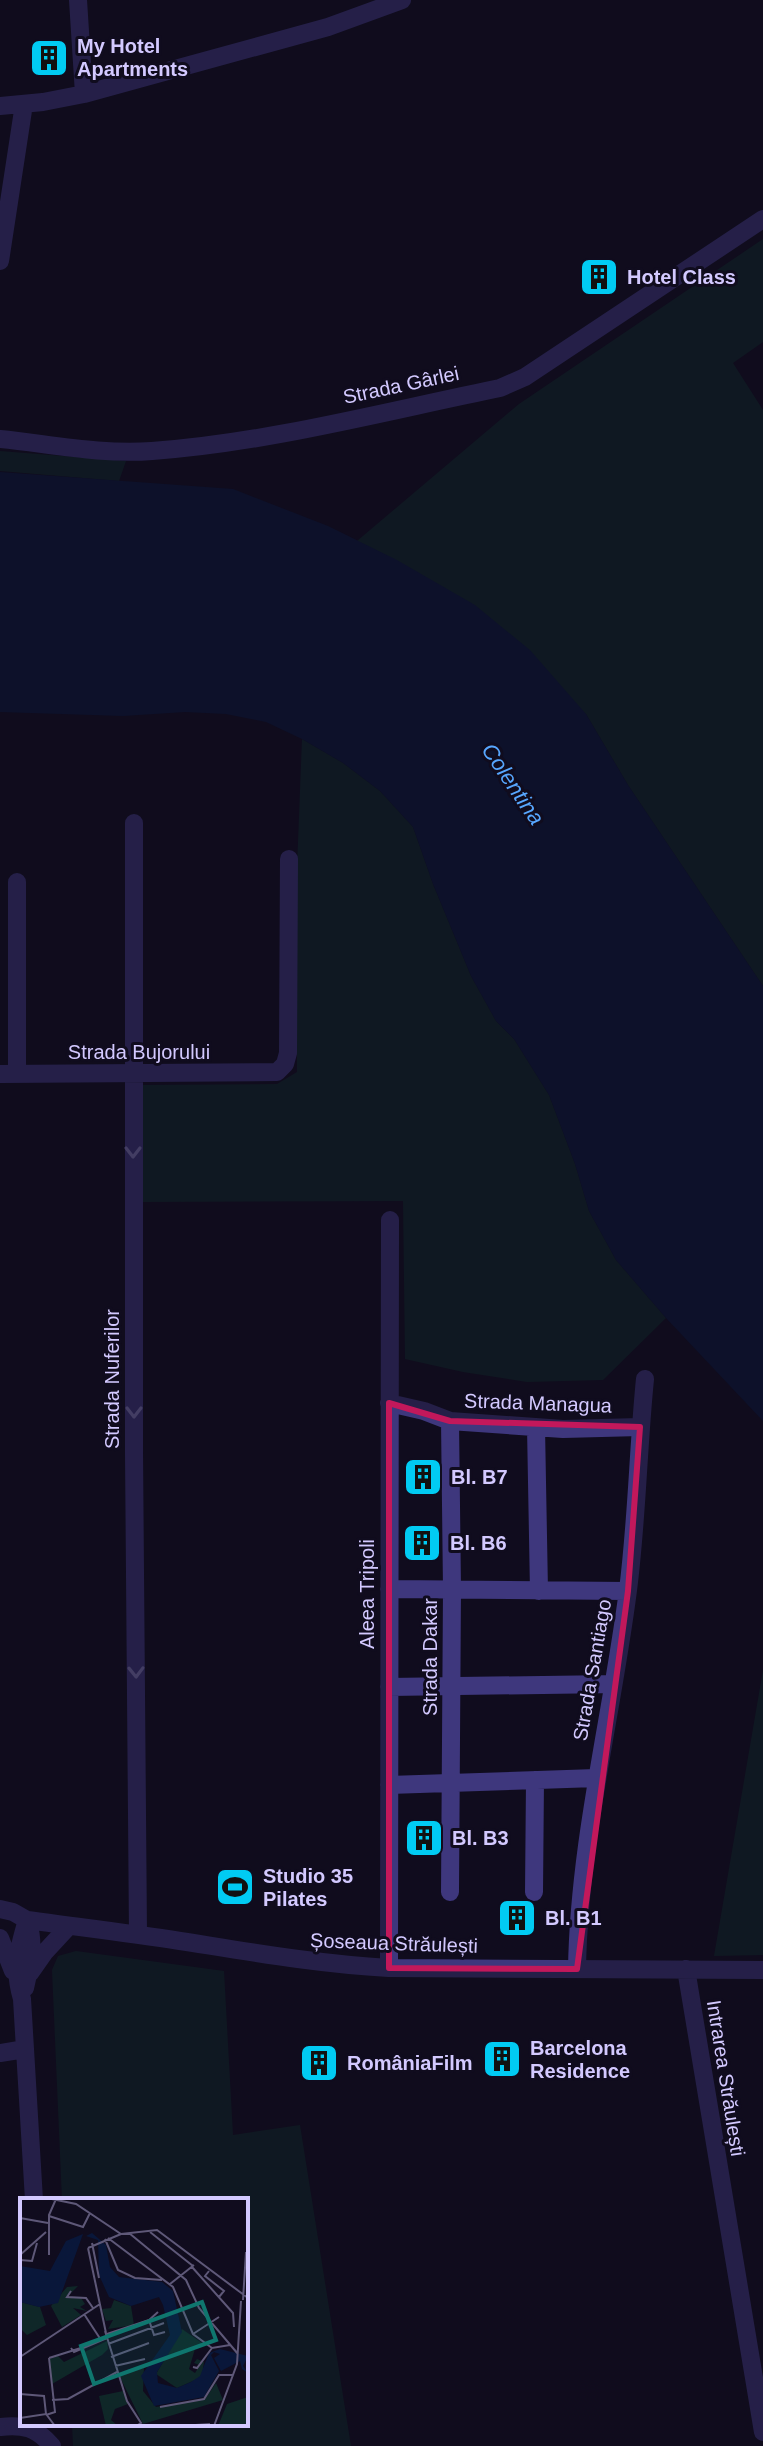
<svg xmlns="http://www.w3.org/2000/svg" width="763" height="2446" viewBox="0 0 763 2446" font-family="Arial,sans-serif">
  <rect width="100%" height="100%" fill="#100c1e"/>
  <path fill="#0f2728" d="M763,239V342L733,363L763,410V986L628,785L586,714L357,541L519,404Z
    M0,451L126,461L119,481L0,471Z
    M302,739L343,763L380,791L413,827L433,884L471,976L496,1021L514,1039L549,1095L575,1164L589,1211L616,1260L666,1318L603,1380L527,1382L463,1372L405,1359L403,1201L143,1202L142,1085L277,1084L297,1072V868Z
    M763,1670V1955L714,1956Z
    M76,1951L224,1971L233,2135L300,2125L351,2446H73L72,2424H246V2200H62L52,1970L58,1956Z"/>
  <path fill="#09173a" d="M0,472L233,489L328,526L397,560L475,605L530,650L586,714L628,785L763,986V1421L666,1318L616,1260L589,1211L575,1164L549,1095L514,1039L496,1021L471,976L433,884L413,827L380,791L343,763L302,739L266,722L226,714L185,712L123,716L0,712Z"/>
  <g fill="none" stroke-linecap="round" stroke-linejoin="round">
    <path stroke="#3e377d" stroke-width="18" d="M78,0L84,94
      M0,106L43,102L84,94L328,27L402,0
      M0,261L24,104
      M0,439C50,444 102,455 152,451C266,443 387,411 500,388L525,377L763,219
      M134,823V1452L138,1935
      M17,882V1074
      M0,1074L277,1072L285,1064L288,1053L289,859
      M389,1403L424,1411L450,1421L563,1429L640,1427
      M536,1427L539,1591
      M389,1589L628,1591
      M389,1687L612,1684
      M389,1785L596,1778
      M450,1892L452,1589L450,1421
      M534,1892L535,1780
      M0,1909L13,1912L27,1920C78,1927 129,1933 180,1941C250,1952 318,1964 389,1968L763,1970
      M27,1920C18,1950 13,1969 22,1999L34,2200
      M0,1938L13,1971
      M389,1968L390,1220
      M577,1969C579,1841 612,1716 628,1590C637,1520 638,1449 645,1379
      M686,1969L763,2432
      M30,1973L44,1953L69,1926
      M25,1988C30,1966 35,1945 28,1923
      M0,2053L25,2049
      M0,2427C23,2424 37,2428 52,2446"/>
  </g>
  <defs><path id="oneway-chevron" d="M-2-3.5L2.5 0L-2 3.5" fill="none" stroke-width="1.6" stroke-linecap="round" stroke-linejoin="round" transform="scale(2)"/></defs>
  <g stroke="#8179b8">
    <use href="#oneway-chevron" transform="translate(133 1152) rotate(90)"/>
    <use href="#oneway-chevron" transform="translate(134 1412) rotate(90)"/>
    <use href="#oneway-chevron" transform="translate(136 1672) rotate(89)"/>
  </g>
  <path d="M0 0H763V2446H0ZM389,1403L450,1421L640,1427L628,1591L577,1969L389,1968Z" fill="#100c1e" fill-opacity=".55" fill-rule="evenodd"/>
  <path fill="none" stroke="#c2185b" stroke-width="6" stroke-linejoin="round" d="M389,1403L450,1421L640,1427L628,1591L577,1969L389,1968Z"/>
  <defs>
    <symbol id="building-square" viewBox="-11 -11 22 22"><rect x="-9" y="-9" width="18" height="18" rx="4" fill="#01cbf3" stroke="#100c1e"/><path d="M-4-6H4V6H1V3H-1V6H-4ZM-2.5-4.3h1.7v1.8h-1.7ZM.8-4.3h1.7v1.8H.8ZM-2.5-1h1.7V.8h-1.7ZM.8-1h1.7V.8H.8Z" fill="#111"/></symbol>
    <symbol id="stadium-square" viewBox="-11 -11 22 22"><rect x="-9" y="-9" width="18" height="18" rx="4" fill="#01cbf3" stroke="#100c1e"/><path d="M0-5a6.5 5 0 1 0 0 10a6.5 5 0 1 0 0-10ZM-3.5-1.8h7v3.6h-7Z" fill="#111"/></symbol>
  </defs>
  <g fill-rule="evenodd">
    <use href="#building-square" x="27" y="36" width="44" height="44"/>
    <use href="#building-square" x="577" y="255" width="44" height="44"/>
    <use href="#building-square" x="401" y="1455" width="44" height="44"/>
    <use href="#building-square" x="400" y="1521" width="44" height="44"/>
    <use href="#building-square" x="402" y="1816" width="44" height="44"/>
    <use href="#stadium-square" x="213" y="1865" width="44" height="44"/>
    <use href="#building-square" x="495" y="1896" width="44" height="44"/>
    <use href="#building-square" x="480" y="2037" width="44" height="44"/>
    <use href="#building-square" x="297" y="2041" width="44" height="44"/>
  </g>
  <g text-anchor="middle" dominant-baseline="central" stroke-width="6" stroke-linejoin="round" paint-order="stroke">
    <g font-size="20" font-weight="bold" fill="#d3c9ff" stroke="#100c1e" text-anchor="start">
      <text x="77" y="46">My Hotel<tspan x="77" dy="23">Apartments</tspan></text>
      <text x="627" y="277">Hotel Class</text>
      <text x="451" y="1477">Bl. B7</text>
      <text x="450" y="1543">Bl. B6</text>
      <text x="452" y="1838">Bl. B3</text>
      <text x="263" y="1876">Studio 35<tspan x="263" dy="23">Pilates</tspan></text>
      <text x="545" y="1918">Bl. B1</text>
      <text x="530" y="2048">Barcelona<tspan x="530" dy="23">Residence</tspan></text>
      <text x="347" y="2063">RomâniaFilm</text>
    </g>
    <g font-size="20" fill="#d3c9ff" stroke="#100c1e">
      <text transform="translate(401 385) rotate(-12)">Strada Gârlei</text>
      <text x="139" y="1052">Strada Bujorului</text>
      <text transform="translate(112 1379) rotate(-90)">Strada Nuferilor</text>
      <text transform="translate(538 1403) rotate(2)">Strada Managua</text>
      <text transform="translate(367 1594) rotate(-90)">Aleea Tripoli</text>
      <text transform="translate(430 1657) rotate(-90)">Strada Dakar</text>
      <text transform="translate(592 1670) rotate(-80)">Strada Santiago</text>
      <text transform="translate(394 1943) rotate(2)">Șoseaua Străulești</text>
      <text transform="translate(726 2078) rotate(81)">Intrarea Străulești</text>
    </g>
    <g font-size="22" font-style="italic" fill="#57a6fe" stroke="#100c1e">
      <text transform="translate(513 784) rotate(56)">Colentina</text>
    </g>
  </g>
  <g transform="translate(20 2198)">
    <rect width="228" height="228" fill="#100c1e"/>
    <path d="M58,88L47,99L61,100L65,106L60,109L67,113L53,110L61,117L42,129L31,108L47,89ZM94,102L111,108L114,127L88,131L93,122L86,123L82,111L91,110ZM0,104L20,109L26,127L7,137L0,130ZM162,131L185,147L175,151L169,171L175,175L180,167L174,165L177,161L184,164L182,179L157,190L136,176ZM87,143L88,151L82,157L32,186L29,161L38,158L44,164ZM124,170L123,193L136,209L185,201L196,185L203,202L123,226L98,175ZM103,193L108,206L95,211L91,222L98,228H86L79,198ZM228,199V228H198L207,206Z" fill="#0f2728"/>
    <path d="M72,35L86,47L90,69L99,79L142,84L153,93L162,134L137,174L138,185L157,190L171,184L180,178L189,155L200,151L228,158L223,168L228,175L222,171L220,163L201,173L194,160L200,156L194,154L191,157L199,173L184,199L134,208L121,178L150,137L143,107L139,99L111,108L89,99L79,77L78,42L66,38ZM63,36L38,105L19,109L0,104V68L30,73L46,43Z" fill="#09173a"/>
    <path fill="none" stroke="#5e5878" stroke-width="2" d="M27,0L56,6L101,36L137,32L228,100M29,18L63,29L70,15M0,20L28,25M130,34L173,68M109,35L166,82L179,110L218,156M88,40L153,89L173,136L192,150L210,147M85,41L98,72L115,80L142,82M72,45L79,80M68,50L86,135M68,50L101,36M0,57L26,34M29,57V17L36,1M0,62L12,63L17,45M172,69L213,115L214,129M189,73L185,78L204,93L199,99M150,86L174,67M51,93L47,99L66,100L73,110M223,102L226,54M138,114L129,122L134,137L145,134M64,116L81,142M85,133L107,203L121,225L116,228M87,136L129,122M173,136L199,119M88,146L144,125M51,150L54,154L87,140M0,159L80,106M91,159L129,145M29,160L64,149M95,168L125,161M173,169L177,170L192,150M0,196L24,198L26,216M32,202L48,201L97,174M140,209L184,201L199,177H213M26,217L35,214L29,160M0,220L26,216L35,228M161,228L190,226M194,228L217,166L221,103"/>
    <path fill="#0f766e" fill-opacity="0.15" stroke="#0f766e" stroke-width="4" d="M182,104L196,142L74,186L61,148Z"/>
    <rect width="228" height="228" fill="none" stroke="#d3c9ff" stroke-width="4"/>
  </g>
</svg>
